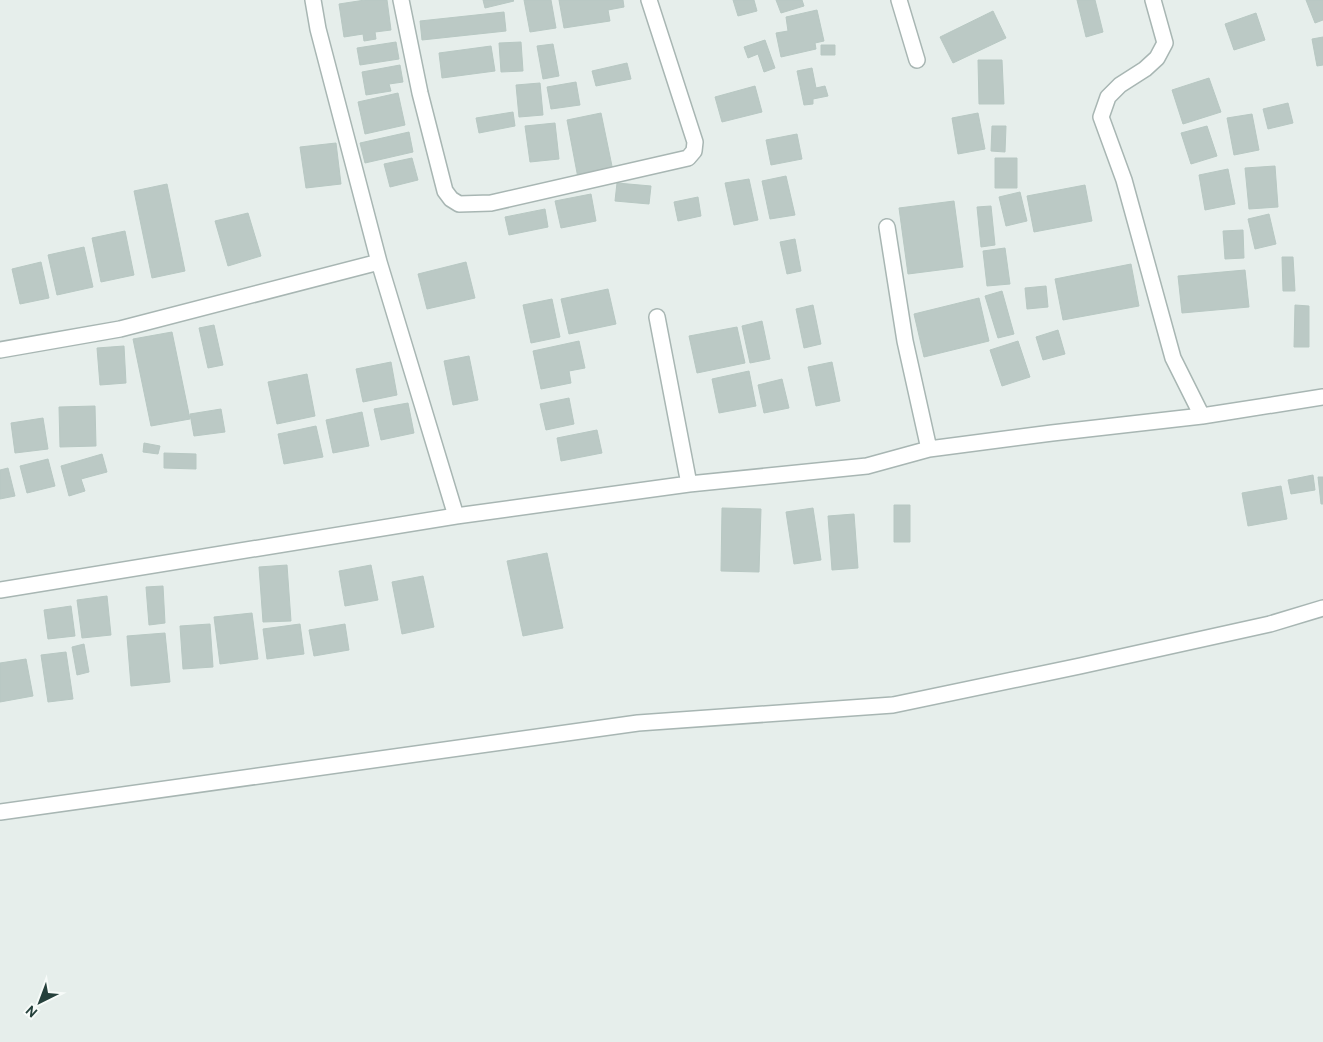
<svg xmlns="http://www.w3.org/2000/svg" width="1323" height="1042" viewBox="0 0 1323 1042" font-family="Overpass,sans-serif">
  <rect width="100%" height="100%" fill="#e6eeeb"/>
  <path fill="#bbc9c5" stroke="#b8c8c3" d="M365,0H387L391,30L375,32L376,39L364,41L363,34L344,37L339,4Z
    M483,0H513L514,1L485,8Z
    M524,0H551L556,28L530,32Z
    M559,0H623L624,7L608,10L610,21L564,28Z
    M733,0H754L757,11L738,16Z
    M776,0H802L804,6L781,13Z
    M1077,0H1095L1103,32L1086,37Z
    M1306,0H1323V20L1315,23Z
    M817,10L824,41L815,43L816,49L781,57L776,33L788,31L786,17Z
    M993,11L1006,38L953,63L940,37Z
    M504,12L506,31L422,40L420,21Z
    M1256,13L1265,40L1234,50L1225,24Z
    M1323,37V65L1317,66L1312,39Z
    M765,40L775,68L764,72L758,54L748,58L744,47Z
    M396,42L399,59L360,65L357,48Z
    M521,42L523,71L501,72L499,43Z
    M553,44L559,76L543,79L537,46Z
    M821,45H835V55H821Z
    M491,46L495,71L442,78L439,53Z
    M978,60H1002L1004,104H979Z
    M627,63L631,79L596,86L592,71Z
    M400,65L403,82L389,84L391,91L366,95L362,72Z
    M812,68L816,88L825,86L828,96L813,99V104L804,105L797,71Z
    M1209,78L1221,112L1183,124L1172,90Z
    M576,82L580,105L551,109L547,87Z
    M540,83L543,115L519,117L516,85Z
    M755,86L762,112L722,122L715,97Z
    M398,93L405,125L365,134L358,102Z
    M1288,103L1293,123L1268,129L1263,109Z
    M513,112L515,126L479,133L476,118Z
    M601,113L613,171L578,178L567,120Z
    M978,113L985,149L958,154L952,118Z
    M1252,114L1259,150L1234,155L1227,118Z
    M555,123L559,159L530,162L525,126Z
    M992,126H1006L1005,152L991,151Z
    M1207,126L1217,156L1191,164L1181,133Z
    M409,132L413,152L365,163L360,143Z
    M797,134L802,159L771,165L766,140Z
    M336,143L341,184L306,188L300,147Z
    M412,158L418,180L390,187L384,164Z
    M995,158H1017V188H995Z
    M1275,166L1278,207L1249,209L1245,168Z
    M1228,169L1235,204L1205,210L1199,175Z
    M786,176L795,215L770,219L762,181Z
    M749,179L758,220L734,225L725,183Z
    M617,183L651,186L649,204L615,201Z
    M167,184L185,271L152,278L134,191Z
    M1085,185L1092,221L1034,232L1027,196Z
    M1020,192L1027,221L1006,226L999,197Z
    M591,194L596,221L561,228L555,201Z
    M698,197L701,216L678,221L674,202Z
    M954,201L963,267L908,274L899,208Z
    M991,206L995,245L981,247L977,207Z
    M545,209L548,227L509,235L505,217Z
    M248,213L261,256L228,266L215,221Z
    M1269,214L1276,244L1255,249L1248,219Z
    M1243,230L1244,258L1225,259L1223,231Z
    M125,231L134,275L101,282L92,238Z
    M795,239L801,271L787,274L780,242Z
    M84,247L93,287L57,295L48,255Z
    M1005,248L1010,284L987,286L983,251Z
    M1282,257H1293L1295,291H1283Z
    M41,262L49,298L20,304L12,269Z
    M466,262L475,298L427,309L418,274Z
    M1131,264L1139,306L1063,320L1055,279Z
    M1245,270L1249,307L1182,313L1178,276Z
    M1046,286L1048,307L1027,309L1025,288Z
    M608,289L616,324L569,334L561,299Z
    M1002,291L1014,334L998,338L985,296Z
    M979,298L989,341L924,357L914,314Z
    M552,299L560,337L531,343L523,305Z
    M813,305L821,344L804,348L796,309Z
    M1295,305L1309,306V347H1294Z
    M762,321L770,359L750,363L742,326Z
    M214,325L223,365L208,368L199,328Z
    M737,327L745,363L697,373L689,336Z
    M1058,330L1065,354L1043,360L1036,337Z
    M172,332L190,419L151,426L133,339Z
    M579,341L585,368L569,371L571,383L541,389L533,351Z
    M1018,341L1030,377L1002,386L990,350Z
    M124,346L126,383L100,385L97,348Z
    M469,356L478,400L453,405L444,361Z
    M391,362L397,395L363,402L356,369Z
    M832,362L840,401L816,406L808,367Z
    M749,371L756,406L719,413L712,379Z
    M307,374L315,416L277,424L268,382Z
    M782,379L789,408L764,413L758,385Z
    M569,398L574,424L546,430L540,404Z
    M408,403L414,433L381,440L374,409Z
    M95,406L96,446L60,447L59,407Z
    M221,409L225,432L194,436L190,414Z
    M362,412L369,446L333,453L326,420Z
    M43,418L48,449L15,453L11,423Z
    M316,426L323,457L284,464L278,434Z
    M597,430L602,453L561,461L557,438Z
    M144,443L160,446L158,454L143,452Z
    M164,453L196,454V469L164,468Z
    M102,454L107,472L81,479L85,491L69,496L61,466Z
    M48,459L55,486L27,493L20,466Z
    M8,468L15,496L0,499V470Z
    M1313,475L1315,490L1291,494L1288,480Z
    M1318,477H1323V504H1321Z
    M1281,486L1287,519L1248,526L1242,493Z
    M894,505H910V542H894Z
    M722,508L761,509L759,572L721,571Z
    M813,508L821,560L794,564L786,512Z
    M854,514L858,568L832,570L828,516Z
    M547,553L563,628L523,636L507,561Z
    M287,565L291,621L263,622L259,567Z
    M371,565L378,600L345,606L339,571Z
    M423,576L434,627L402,634L392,582Z
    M163,586L165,623L149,625L146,587Z
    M107,596L111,635L82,638L77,600Z
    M71,606L75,636L48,639L44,610Z
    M252,613L258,659L220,664L214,617Z
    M210,624L213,667L183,669L180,626Z
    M300,624L304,654L267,659L263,629Z
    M345,624L349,650L314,656L309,630Z
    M165,633L170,682L131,686L127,636Z
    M84,644L89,672L77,675L72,647Z
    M66,652L73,699L48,702L41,655Z
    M26,659L33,696L0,702V663Z"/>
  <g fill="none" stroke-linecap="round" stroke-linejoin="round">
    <defs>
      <path id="street" d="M313,0L318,29L379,262L456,516
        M401,0L420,93L445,191L451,199L459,204L491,203L688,158L694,151L695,142L649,0
        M899,0L917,60
        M1153,0L1165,43L1157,58L1145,69L1120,85L1108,97L1101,117L1124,180L1173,358L1202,416
        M887,227L905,341L929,449
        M657,317L689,484
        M0,350L120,329L379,262
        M0,590L456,516L689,484L867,466L929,449L1052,433L1202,416L1323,397
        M0,812L638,723L893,705L1080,666L1270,624L1323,608"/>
    </defs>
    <use href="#street" stroke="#a8b6b3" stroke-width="18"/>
    <use href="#street" stroke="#fff" stroke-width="15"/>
  </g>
  <g transform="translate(40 1002) rotate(222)" stroke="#f7fbf9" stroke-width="4" paint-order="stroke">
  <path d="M0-4L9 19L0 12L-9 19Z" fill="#25403b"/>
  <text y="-8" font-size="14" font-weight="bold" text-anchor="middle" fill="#25403b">N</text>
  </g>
</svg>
